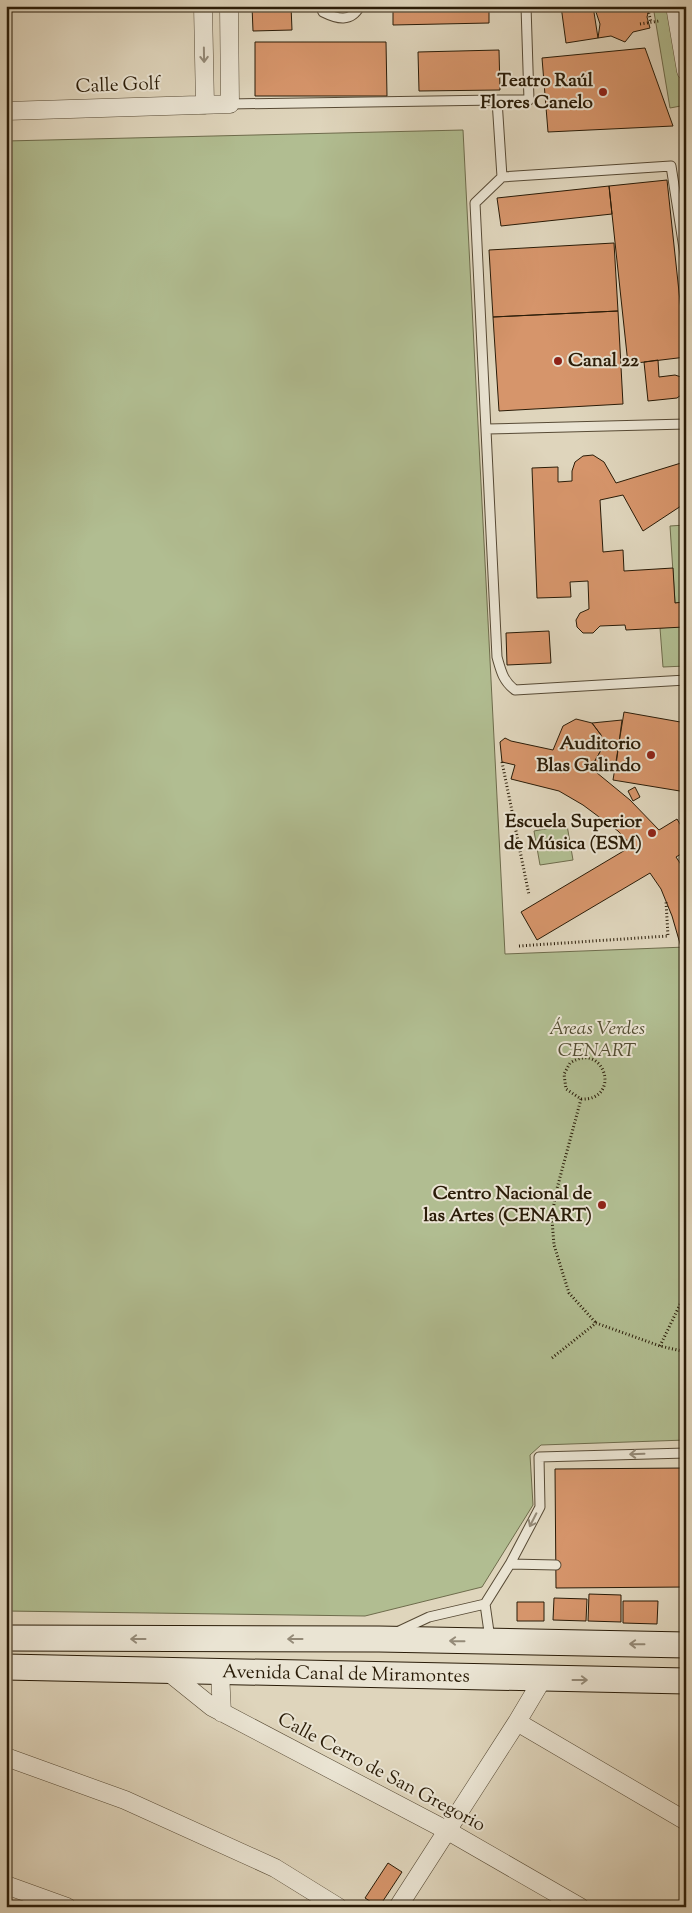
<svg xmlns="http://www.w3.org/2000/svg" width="692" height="1913" viewBox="0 0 692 1913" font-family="'Sorts Mill Goudy',serif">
  <rect width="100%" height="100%" fill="#dfd5bc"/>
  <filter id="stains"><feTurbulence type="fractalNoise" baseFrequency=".004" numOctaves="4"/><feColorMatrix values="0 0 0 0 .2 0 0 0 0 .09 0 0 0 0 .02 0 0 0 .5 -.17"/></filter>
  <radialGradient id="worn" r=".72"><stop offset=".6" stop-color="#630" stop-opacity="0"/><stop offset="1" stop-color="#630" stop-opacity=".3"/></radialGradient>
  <path fill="#b1bd91" stroke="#6e6c4c" d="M653,6H686V105L670,108Z
    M463,130L505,954L686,947V1440L541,1445L530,1455L533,1505L482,1587L365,1616L6,1611V141Z
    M683,480H686V666L663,667L660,628L684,626L683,602L675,603L670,526L685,525Z
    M567,825L573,860L540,865L534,831Z"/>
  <path fill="#d6956b" stroke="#2a1c08" d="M252,6H291L292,30L253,31Z
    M393,6H489V23L393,25Z
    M561,6H593L598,38L566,43Z
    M594,6H650L647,17L650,28L633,32L625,42L611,36L598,38L600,24Z
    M255,42H386L387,96H255Z
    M645,48L673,126L548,132L542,58Z
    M499,50L500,90L419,91L418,52Z
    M667,180L686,357L628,364L609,186Z
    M609,186L612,214L501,226L497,198Z
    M614,243L618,311L493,317L489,250Z
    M618,311L623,404L499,411L493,317Z
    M658,360L659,377L675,375L684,378L685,392L677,398L648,401L644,362Z
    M593,455L604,462L616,483L681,463L684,504L643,531L623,495L600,500L603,552L623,550L624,571L673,568L675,603L683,602L684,627L626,630L625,625L600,626L593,633H583L577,627L576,620L580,613L589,609L588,581L570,582L571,597L537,598L532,468L558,467V482L572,481V471L575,462L583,456Z
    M549,631L551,663L507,665L506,633Z
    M624,712L686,723V792L613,780Z
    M576,719L592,723L601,735V750L591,768L630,800L659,830L677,819L686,834V851L676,857L686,872V947H681L672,916L661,889L650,873L537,940L521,912L632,846L618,831L583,805L559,791L511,779L515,765L502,762L500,742L505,738L511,741L553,750L563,726Z
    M622,720L616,765L591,768L601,750L602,743L601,735L592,723Z
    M635,787L640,797L633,801L628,791Z
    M686,1468V1587L556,1588L555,1469Z
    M589,1594L621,1595V1622L588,1621Z
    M554,1598L587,1599L586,1621L553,1620Z
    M623,1601H658L657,1624L623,1623Z
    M517,1602H544V1621H517Z
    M388,1863L402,1872L379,1907L365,1898Z"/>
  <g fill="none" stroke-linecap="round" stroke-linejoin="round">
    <defs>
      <path id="lane" d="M320,6L323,12C337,19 351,23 360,6
        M497,100H529L526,6
        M230,104L497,100L502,177L671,166L686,261
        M502,177L475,203L497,657C501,671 503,681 515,690L686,680
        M487,429L686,424
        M510,1564L540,1507L539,1457L686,1453
        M397,1632L429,1617L485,1604
        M490,1639L485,1604L510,1564L556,1565"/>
      <path id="street" d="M203,6L205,105
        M675,6L686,71
        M6,111L230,104L229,6
        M166,1670L212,1707L448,1831L580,1907
        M220,1672L222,1713
        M517,1722L686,1821
        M6,1757L125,1800L275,1868L338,1907
        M6,1885L67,1907
        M398,1907L517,1722L542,1680"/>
      <path id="secondary" d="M6,1638L379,1639L686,1645
        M6,1667L686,1681"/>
    </defs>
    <use href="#lane" stroke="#574a35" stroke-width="11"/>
    <use href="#street" stroke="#574a35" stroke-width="19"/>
    <use href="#secondary" stroke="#2a1c08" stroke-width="27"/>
    <path stroke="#2a1c08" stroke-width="3" stroke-dasharray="1 2.5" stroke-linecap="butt" d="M647,6L651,22
      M640,24L659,21
      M502,762L529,895
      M519,946L668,936L666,901
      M581,1099C622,1101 605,1040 570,1063L564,1074L566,1089L581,1099L555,1196L552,1220L554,1245L569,1293L596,1323
      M660,1346L686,1292
      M552,1358L596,1323L660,1346L686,1352"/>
    <use href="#lane" stroke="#eae4d3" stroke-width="9"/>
    <use href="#street" stroke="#eae4d3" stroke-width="18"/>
    <use href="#secondary" stroke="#eae4d3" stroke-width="25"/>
  </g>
  <defs><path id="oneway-shaft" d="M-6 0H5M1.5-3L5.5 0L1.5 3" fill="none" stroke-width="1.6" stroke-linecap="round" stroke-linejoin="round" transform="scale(1.25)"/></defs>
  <g stroke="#948a78">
    <use href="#oneway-shaft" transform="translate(204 55) rotate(89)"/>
    <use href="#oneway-shaft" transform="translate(637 1454) rotate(178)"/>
    <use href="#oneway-shaft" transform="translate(533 1520) rotate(117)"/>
    <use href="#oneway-shaft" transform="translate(138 1639) rotate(-180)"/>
    <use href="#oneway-shaft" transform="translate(295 1639) rotate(-180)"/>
    <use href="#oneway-shaft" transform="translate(457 1641) rotate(-179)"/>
    <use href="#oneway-shaft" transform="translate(637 1644) rotate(-179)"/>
    <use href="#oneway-shaft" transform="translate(580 1680)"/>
  </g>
  <g fill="#8f2418" stroke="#eae4d3" stroke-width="2">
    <circle cx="603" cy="92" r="5"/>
    <circle cx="558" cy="361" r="5"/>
    <circle cx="651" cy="755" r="5"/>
    <circle cx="652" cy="833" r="5"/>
    <circle cx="602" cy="1205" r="5"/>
  </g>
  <g text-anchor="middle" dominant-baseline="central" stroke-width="4" stroke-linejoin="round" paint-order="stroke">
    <g font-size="19" font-weight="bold" fill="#2a1c08" stroke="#eae4d3" text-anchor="end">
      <text x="593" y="81">Teatro Raúl<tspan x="593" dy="22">Flores Canelo</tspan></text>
      <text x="568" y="361" text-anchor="start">Canal 22</text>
      <text x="641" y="744">Auditorio<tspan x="641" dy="22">Blas Galindo</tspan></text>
      <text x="642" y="822">Escuela Superior<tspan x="642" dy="22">de Música (ESM)</tspan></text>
      <text x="592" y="1194">Centro Nacional de<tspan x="592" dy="22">las Artes (CENART)</tspan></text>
    </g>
    <g font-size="19" fill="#2a1c08" stroke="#eae4d3">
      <text transform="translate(118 86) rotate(-2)">Calle Golf</text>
      <text transform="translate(346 1675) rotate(1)">Avenida Canal de Miramontes</text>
      <text transform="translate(381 1773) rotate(28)">Calle Cerro de San Gregorio</text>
    </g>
    <g font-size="19" font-style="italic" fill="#524c31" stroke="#eae4d3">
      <text x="597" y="1029">Áreas Verdes<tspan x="597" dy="22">CENART</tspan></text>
    </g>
  </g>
  <rect width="692" height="1913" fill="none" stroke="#dfd5bc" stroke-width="25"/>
  <rect x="8" y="8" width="677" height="1898" fill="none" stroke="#2a1c08" stroke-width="2.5"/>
  <rect x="12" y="12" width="667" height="1888" fill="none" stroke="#2a1c08"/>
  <rect width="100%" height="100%" filter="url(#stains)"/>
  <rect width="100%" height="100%" fill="url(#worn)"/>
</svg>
